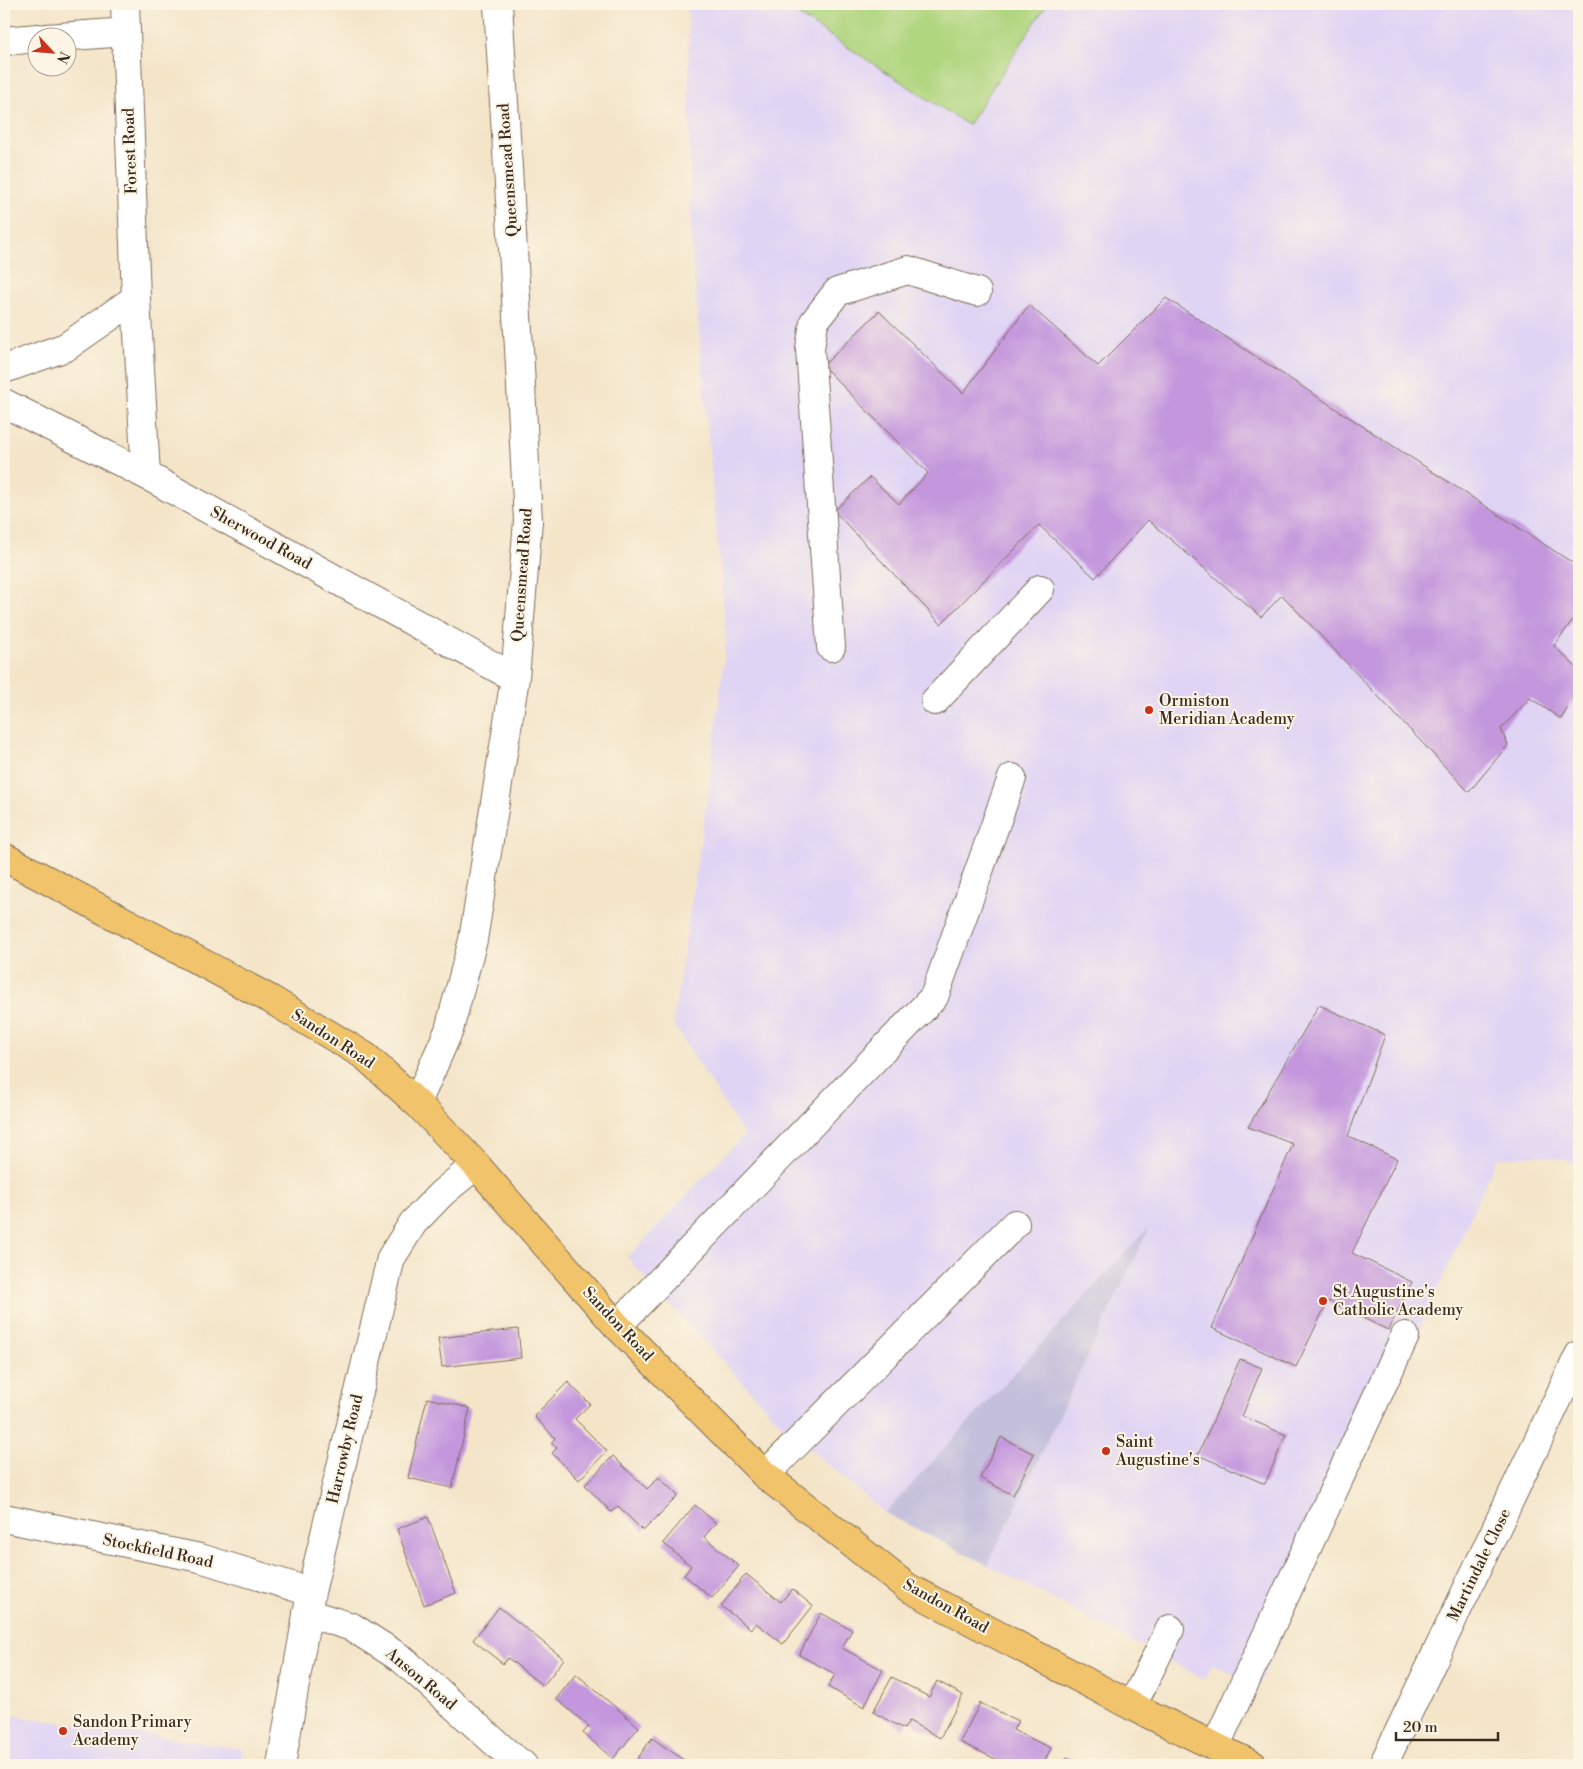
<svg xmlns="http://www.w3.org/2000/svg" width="1583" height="1769" viewBox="0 0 1583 1769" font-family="'Libre Bodoni',serif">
  <rect width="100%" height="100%" fill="#fcf5e5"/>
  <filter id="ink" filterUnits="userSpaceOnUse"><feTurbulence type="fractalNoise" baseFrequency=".02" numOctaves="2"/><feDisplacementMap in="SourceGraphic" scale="10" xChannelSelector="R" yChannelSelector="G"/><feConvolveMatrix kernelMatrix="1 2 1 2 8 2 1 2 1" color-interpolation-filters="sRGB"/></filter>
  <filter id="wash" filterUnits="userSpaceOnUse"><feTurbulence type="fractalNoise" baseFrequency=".0096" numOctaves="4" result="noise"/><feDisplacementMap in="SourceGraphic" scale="20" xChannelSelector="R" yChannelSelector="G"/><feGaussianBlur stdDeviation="1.12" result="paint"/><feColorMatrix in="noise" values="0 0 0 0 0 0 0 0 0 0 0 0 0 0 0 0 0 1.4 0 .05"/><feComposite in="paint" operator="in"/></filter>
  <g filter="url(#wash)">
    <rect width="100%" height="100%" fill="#f4e5c9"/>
    <path fill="#e0d4f4" d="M688,4H1579V1163L1540,1155L1497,1158L1259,1686L1212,1665L1204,1679L988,1565L1149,1228L885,1513L780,1423L627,1258L744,1135L673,1023L710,779L726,640L691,239Z
      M4,1714L243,1749L240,1765H4Z"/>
    <path fill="#c4c0db" d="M1150,1226L988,1565L885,1513Z"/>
    <path fill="#b1d680" stroke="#76804f" d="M781,4H1047L968,125Z"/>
    <g id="blocks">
      <path fill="#c396dd" d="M1166,298L1579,567V611L1554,646L1579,670V689L1561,719L1530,698L1501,729L1508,745L1469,792L1282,595L1261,617L1148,520L1095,578L1039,525L941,624L834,511L870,477L899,504L928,473L823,366L879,311L963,393L1029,305L1098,366Z
        M1319,1005L1385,1035L1348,1136L1397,1159L1352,1253L1412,1282L1388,1330L1328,1301L1296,1367L1212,1328L1293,1144L1248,1127Z
        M518,1329L521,1358L442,1367L438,1338Z
        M1240,1359L1262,1368L1242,1416L1286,1435L1265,1484L1198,1455Z
        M568,1382L590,1404L575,1419L607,1451L579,1480L552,1453L557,1448L551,1443L555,1438L534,1416Z
        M427,1398L470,1408L452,1488L408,1478Z
        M1001,1437L1034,1454L1013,1495L980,1478Z
        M613,1456L647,1489L659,1477L678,1496L643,1531L618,1506L611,1512L585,1485Z
        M695,1505L716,1523L704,1537L739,1566L712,1598L684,1575L691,1566L663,1543Z
        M428,1517L456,1593L424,1605L397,1529Z
        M746,1574L781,1602L792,1589L813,1606L783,1644L756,1623L751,1629L721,1606Z
        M499,1607L564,1659L543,1686L508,1658L503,1664L473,1640Z
        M821,1613L852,1630L842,1648L883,1670L864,1707L828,1687L835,1674L799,1655Z
        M576,1674L639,1727L613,1759L583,1733L589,1726L556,1699Z
        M892,1677L929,1697L937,1681L963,1695L940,1738L909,1721L904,1729L873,1712Z
        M980,1703L1018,1721L1013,1730L1051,1748L1043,1765H1008L960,1742Z
        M652,1738L691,1765H633Z
        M1067,1757L1084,1765H1063Z"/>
    </g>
  </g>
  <g filter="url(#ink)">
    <use href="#blocks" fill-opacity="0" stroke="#7c6b5a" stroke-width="1"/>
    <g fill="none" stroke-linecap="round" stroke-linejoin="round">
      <defs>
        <path id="minor" d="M125,4L136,298L146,475
          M46,38L126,32
          M4,41L38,38
          M4,369L66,347L136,298
          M4,403L146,475L515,678
          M831,647L810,349L814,322L837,292L908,270L977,292
          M935,701L1040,589
          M417,1103L449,1030L473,940L515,678L528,521L519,348L498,4
          M617,1326L934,997L1012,778
          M765,1475L1015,1224
          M4,1518L200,1558L311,1592
          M307,1613L352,1627L402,1659L507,1753L523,1765
          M1132,1706L1170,1629
          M1215,1747L1405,1336
          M281,1765L311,1592L391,1258L413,1223L442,1193L476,1165
          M1383,1765L1579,1355"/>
        <path id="highway" d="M4,857L270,999L365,1056L417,1103L476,1165L617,1326L765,1475L907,1587L1132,1706L1253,1765"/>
      </defs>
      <use href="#minor" stroke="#7c6b5a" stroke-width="30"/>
      <use href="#highway" stroke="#7c6b5a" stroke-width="30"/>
      <use href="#minor" stroke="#fff" stroke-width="28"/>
      <use href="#highway" stroke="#f1c36a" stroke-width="28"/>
    </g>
  </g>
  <g fill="#c8321e" stroke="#fcf5e5" stroke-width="2">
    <circle cx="1149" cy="710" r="5"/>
    <circle cx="1323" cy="1301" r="5"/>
    <circle cx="1106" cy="1451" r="5"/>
    <circle cx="63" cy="1731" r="5"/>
  </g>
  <g text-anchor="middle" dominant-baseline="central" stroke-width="4" stroke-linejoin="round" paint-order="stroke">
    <g font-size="16" fill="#3b2a1e" stroke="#fcf5e5">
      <text transform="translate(130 151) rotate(-92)">Forest Road</text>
      <text transform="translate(508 170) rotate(-94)">Queensmead Road</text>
      <text transform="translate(261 538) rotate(29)">Sherwood Road</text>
      <text transform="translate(522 575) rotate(-86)">Queensmead Road</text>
      <text transform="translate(333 1039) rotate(33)">Sandon Road</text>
      <text transform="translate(618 1324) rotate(47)">Sandon Road</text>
      <text transform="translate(345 1449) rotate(-77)">Harrowby Road</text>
      <text transform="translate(158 1551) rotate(12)">Stockfield Road</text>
      <text transform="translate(1479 1565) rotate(-64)">Martindale Close</text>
      <text transform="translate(946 1606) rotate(29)">Sandon Road</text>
      <text transform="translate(421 1679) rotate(40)">Anson Road</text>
    </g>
    <g font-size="16" fill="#3b2a1e" stroke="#fcf5e5" text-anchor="start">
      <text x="1159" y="701">Ormiston<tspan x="1159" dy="18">Meridian Academy</tspan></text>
      <text x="1333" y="1292">St Augustine's<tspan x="1333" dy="18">Catholic Academy</tspan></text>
      <text x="1116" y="1442">Saint<tspan x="1116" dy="18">Augustine's</tspan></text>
      <text x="73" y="1722">Sandon Primary<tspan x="73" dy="18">Academy</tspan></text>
    </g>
  </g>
  <rect width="1583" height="1769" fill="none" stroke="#fcf5e5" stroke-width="20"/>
  <g transform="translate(52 52) rotate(116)"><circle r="24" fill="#fcf5e5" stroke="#afa495"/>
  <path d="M0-4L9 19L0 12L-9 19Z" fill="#c8321e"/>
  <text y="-8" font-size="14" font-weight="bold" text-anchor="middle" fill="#3b2a1e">N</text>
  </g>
  <path d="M1396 1732v8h102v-8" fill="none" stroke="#3b2a1e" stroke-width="2.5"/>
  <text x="1403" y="1732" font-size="15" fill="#3b2a1e" stroke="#fcf5e5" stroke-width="4" paint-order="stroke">20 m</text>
</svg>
